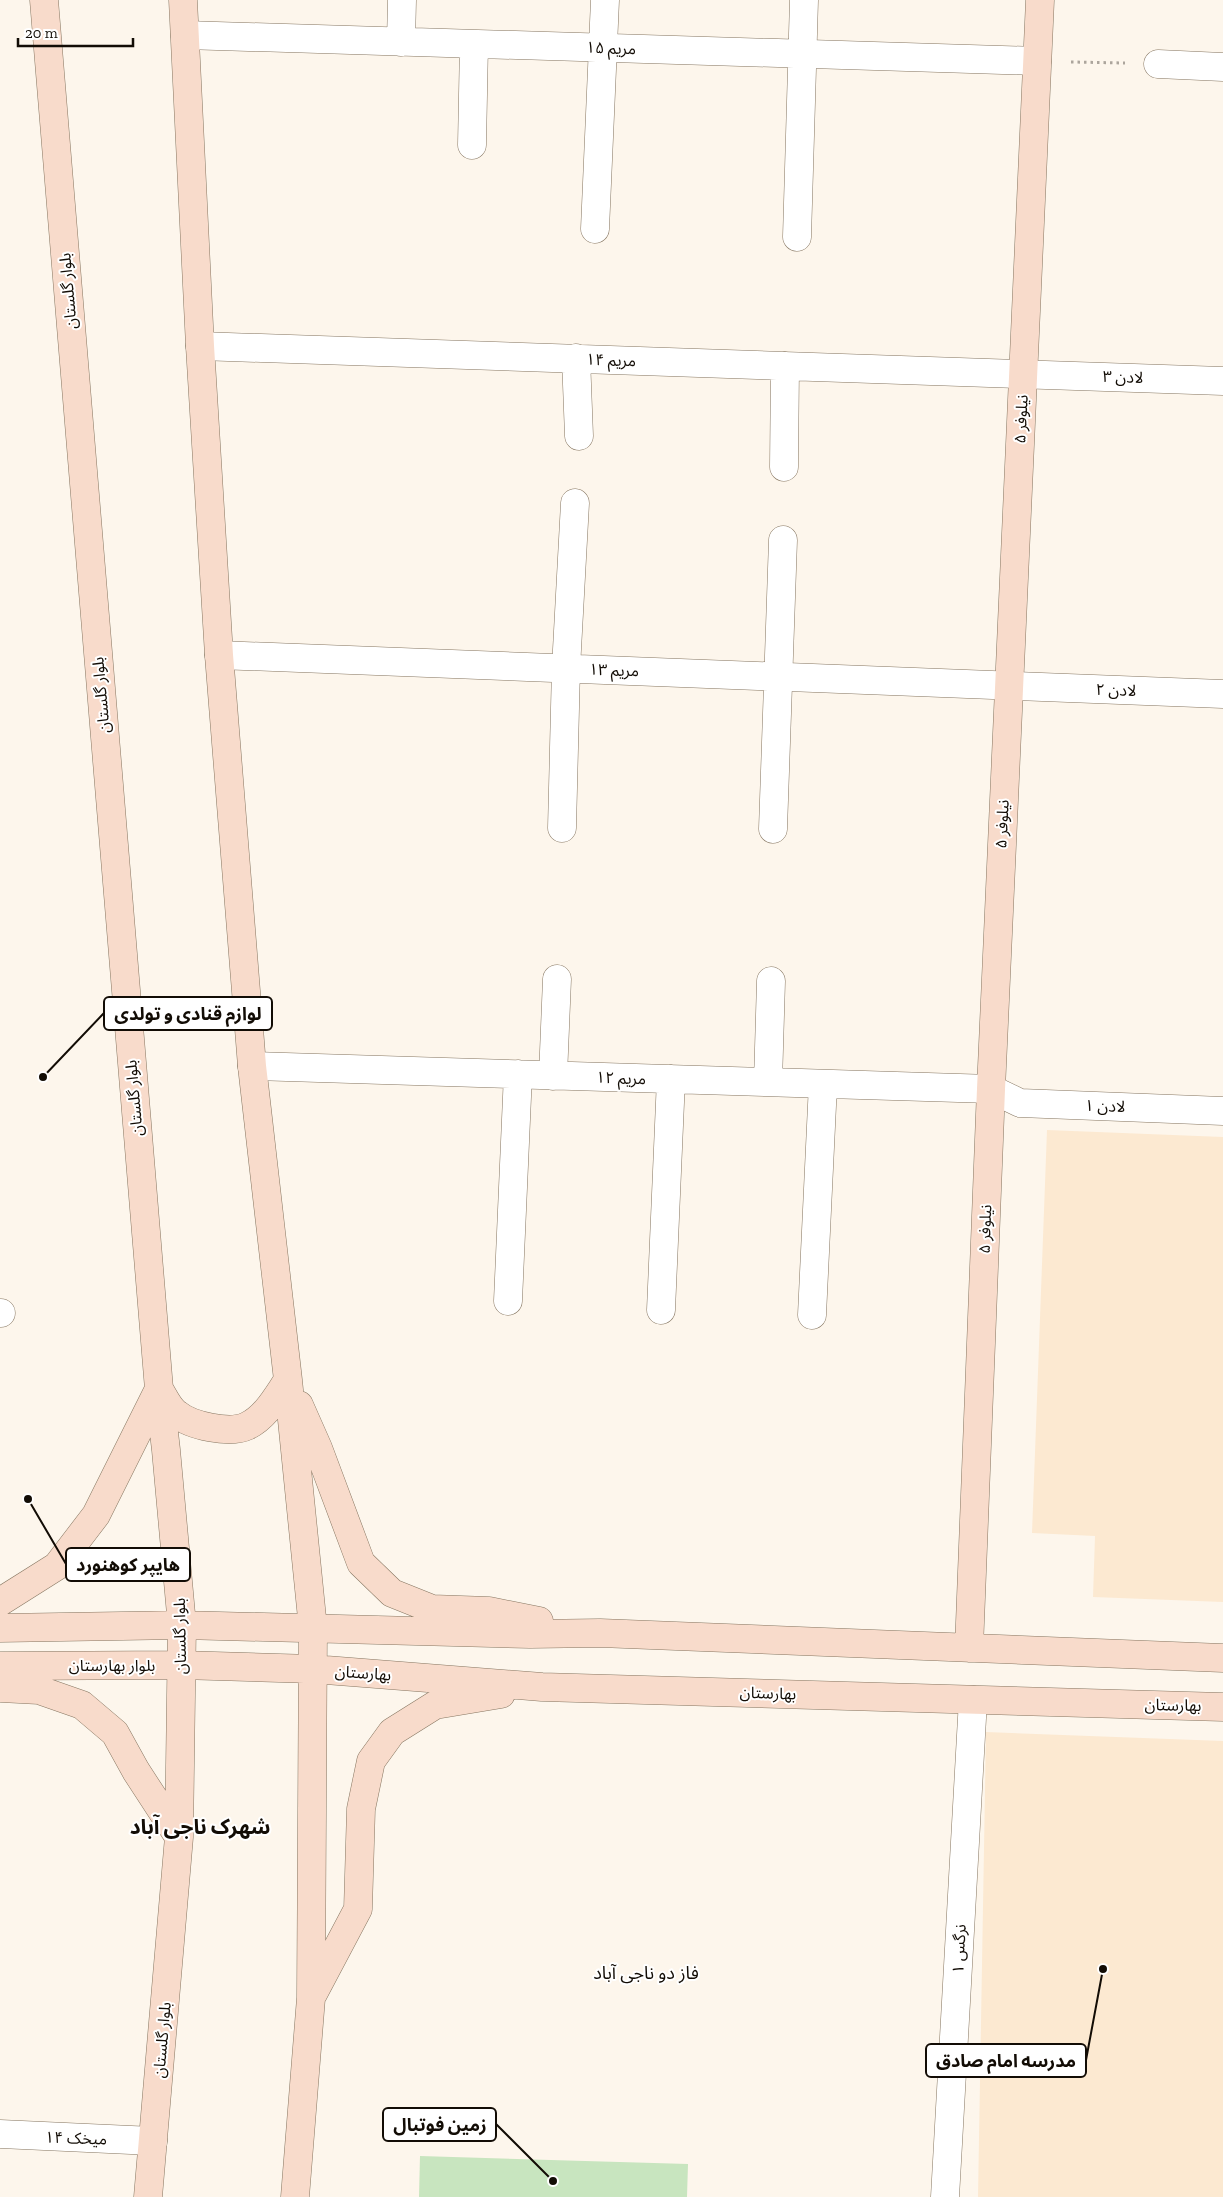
<svg xmlns="http://www.w3.org/2000/svg" width="1223" height="2197" viewBox="0 0 1223 2197" font-family="'Zilla Slab','Noto Sans Arabic',serif">
  <rect width="100%" height="100%" fill="#fdf6ec"/>
  <path fill="#fce9d1" d="M1047,1130L1223,1137V1602L1093,1597L1095,1536L1032,1533Z
    M986,1732L1223,1741V2197H978Z"/>
  <path fill="#c8e5bf" d="M420,2156L688,2164L687,2197H419Z"/>
  <g fill="none" stroke-linecap="round" stroke-linejoin="round">
    <defs>
      <path id="street" d="M185,35L1037,61
        M401,42L402,0
        M1158,64L1223,67
        M472,145L474,44
        M595,229L605,0
        M797,237L804,0
        M200,346L1223,381
        M576,358L579,436
        M784,467L785,366
        M219,655L1223,694
        M562,828L566,668L575,503
        M773,829L783,540
        M252,1066L991,1089L1020,1103L1223,1111
        M553,1076L557,979
        M768,1082L771,981
        M508,1301L518,1074
        M661,1310L671,1079
        M0,1313H1
        M812,1315L823,1084
        M0,2134L153,2141
        M945,2197L973,1700"/>
      <path id="secondary" d="M44,0L159,1389L166,1450L182,1625L179,1837L148,2197
        M183,0L200,346L219,655L252,1066L288,1380L313,1628L311,1998L295,2197
        M299,1405L318,1448L361,1563L392,1593L432,1609L489,1611L539,1621
        M0,1602L57,1566L96,1515L159,1389C164,1397 169,1409 177,1414C191,1426 230,1434 247,1426C266,1417 277,1396 288,1380
        M0,1628L182,1625L530,1634L600,1633L1223,1658
        M969,1648L991,1089L1040,0
        M0,1666L181,1665L313,1669L542,1687L1223,1707
        M0,1688L39,1690L82,1705L115,1733L136,1771L179,1837
        M313,1994L358,1909L361,1809L371,1761L392,1732L435,1705L501,1694"/>
    </defs>
    <use href="#street" stroke="#867661" stroke-width="29"/>
    <use href="#secondary" stroke="#867661" stroke-width="29"/>
    <path stroke="#aca59c" stroke-width="3" stroke-dasharray="2.5 4" stroke-linecap="butt" d="M1071,62L1125,63"/>
    <use href="#street" stroke="#fff" stroke-width="28"/>
    <use href="#secondary" stroke="#f8dbcb" stroke-width="28"/>
  </g>
  <g text-anchor="middle" dominant-baseline="central" stroke-width="4" stroke-linejoin="round" paint-order="stroke">
    <g font-size="16" fill="#120c05" stroke="#fff">
      <text transform="translate(611 48) rotate(2)">مریم ۱۵</text>
      <text transform="translate(68 291) rotate(-95)">بلوار گلستان</text>
      <text transform="translate(611 360) rotate(2)">مریم ۱۴</text>
      <text transform="translate(1123 377) rotate(2)">لادن ۳</text>
      <text transform="translate(1021 419) rotate(-87)">نیلوفر ۵</text>
      <text transform="translate(614 670) rotate(2)">مریم ۱۳</text>
      <text transform="translate(1116 690) rotate(2)">لادن ۲</text>
      <text transform="translate(101 695) rotate(-95)">بلوار گلستان</text>
      <text transform="translate(1002 824) rotate(-87)">نیلوفر ۵</text>
      <text transform="translate(621 1078) rotate(2)">مریم ۱۲</text>
      <text transform="translate(134 1098) rotate(-95)">بلوار گلستان</text>
      <text transform="translate(1105 1106) rotate(2)">لادن ۱</text>
      <text transform="translate(985 1229) rotate(-88)">نیلوفر ۵</text>
      <text transform="translate(180 1636) rotate(-91)">بلوار گلستان</text>
      <text x="112" y="1665">بلوار بهارستان</text>
      <text transform="translate(363 1673) rotate(4)">بهارستان</text>
      <text transform="translate(768 1693) rotate(2)">بهارستان</text>
      <text transform="translate(1173 1705) rotate(1)">بهارستان</text>
      <text transform="translate(959 1949) rotate(-87)">نرگس ۱</text>
      <text transform="translate(162 2040) rotate(-85)">بلوار گلستان</text>
      <text transform="translate(76 2138) rotate(2)">میخک ۱۴</text>
    </g>
    <g font-size="18" fill="#120c05" stroke="#fff">
      <text x="646" y="1973">فاز دو ناجی آباد</text>
    </g>
    <g font-size="21" font-weight="bold" fill="#120c05" stroke="#fff">
      <text x="200" y="1826">شهرک ناجی آباد</text>
    </g>
  </g>
  <path fill="none" stroke="#120c05" stroke-width="2" d="M43 1077L104 1013M28 1499L66 1564M1103 1969L1086 2060M553 2181L496 2124"/>
  <g fill="#120c05" stroke="#fff" stroke-width="2">
    <circle cx="43" cy="1077" r="5"/>
    <circle cx="28" cy="1499" r="5"/>
    <circle cx="1103" cy="1969" r="5"/>
    <circle cx="553" cy="2181" r="5"/>
  </g>
  <g fill="#fff" stroke="#120c05" stroke-width="2">
    <rect x="104" y="997" width="168" height="33" rx="5"/>
    <rect x="66" y="1548" width="124" height="33" rx="5"/>
    <rect x="926" y="2044" width="160" height="33" rx="5"/>
    <rect x="383" y="2108" width="113" height="33" rx="5"/>
  </g>
  <g font-size="18" text-anchor="middle" font-weight="bold" fill="#120c05">
    <text x="188" y="1020">لوازم قنادی و تولدی</text>
    <text x="128" y="1571">هایپر کوهنورد</text>
    <text x="1006" y="2067">مدرسه امام صادق</text>
    <text x="440" y="2131">زمین فوتبال</text>
  </g>
  <path d="M18 38v8h115v-8" fill="none" stroke="#120c05" stroke-width="2.5"/>
  <text x="25" y="38" font-size="15" fill="#120c05" stroke="#ffffff" stroke-width="4" paint-order="stroke">20 m</text>
</svg>
